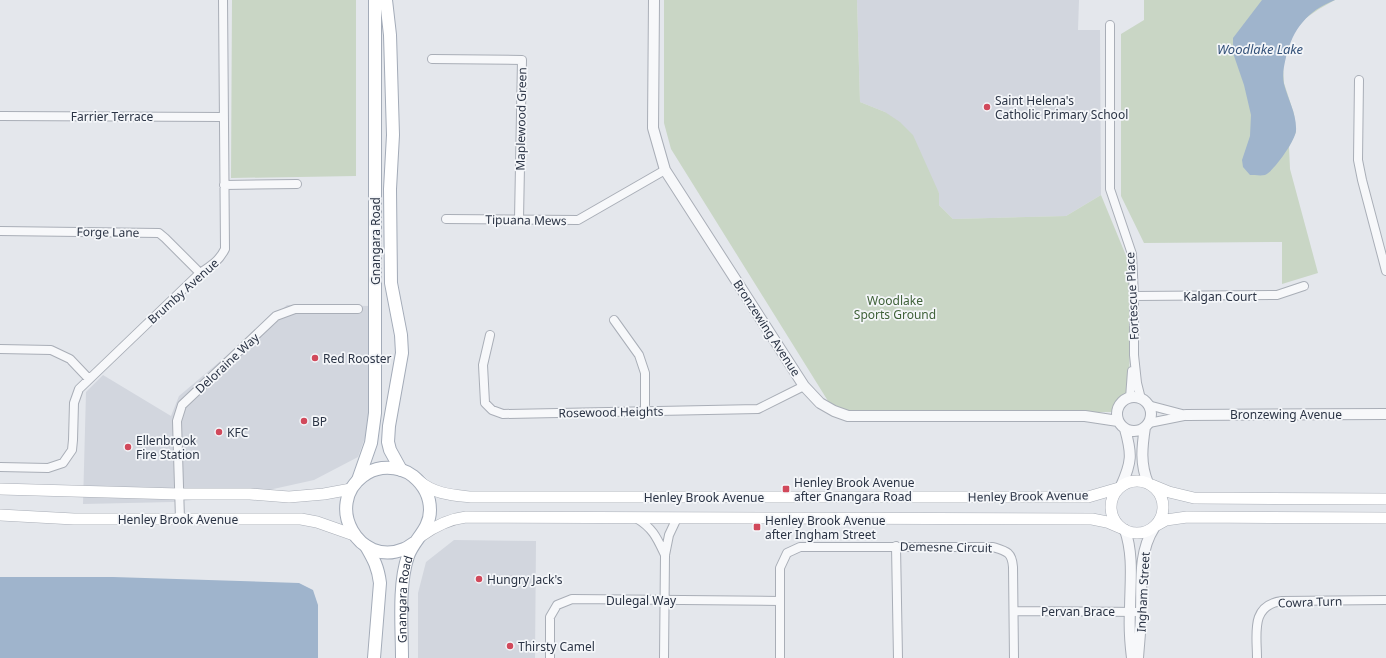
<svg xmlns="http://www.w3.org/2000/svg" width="1386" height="658" viewBox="0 0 1386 658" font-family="'Noto Sans',sans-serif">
  <rect width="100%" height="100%" fill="#e4e7ec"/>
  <path fill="#d2d6de" d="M857,0H1079L1078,30H1100L1101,195L1066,216L953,219L939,205V193L885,112L860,102Z
    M287,305L375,306L367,432L358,457L314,480L250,494L173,502L83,504L86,392L103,375L171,416L179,396Z
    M454,540L536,541L535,658H418V593L426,562Z"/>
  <path fill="#c9d6c5" d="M232,0H356V176L231,178Z
    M664,0H857L860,102L885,112L900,122L913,135L939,193V205L953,219L1066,216L1101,195L1127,258L1131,294L1129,383L1125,402L1115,412L855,413L840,409L828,401L671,149L664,123Z
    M1144,0H1335L1319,9L1306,18L1294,32L1288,49L1283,67L1284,83L1294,114L1296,132L1289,147L1290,169L1318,273L1282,284V242L1144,243L1121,196V34L1144,20Z"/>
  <path fill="#9fb4cc" d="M1262,0H1335C1307,11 1293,29 1286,57C1284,66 1282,75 1284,84C1288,100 1297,114 1296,131C1295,141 1274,171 1265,175C1261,176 1254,175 1250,175L1243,167L1242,160L1250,136L1251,115L1244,85L1233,53V38Z
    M0,577H113L299,583L313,590L318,605V658H0Z"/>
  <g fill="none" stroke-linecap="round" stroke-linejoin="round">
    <defs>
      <path id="minor" d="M1110,25V189L1132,254L1134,296V355L1137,383L1141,399
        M432,59L522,60L519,219
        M1359,80L1358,160L1362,180L1386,271
        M0,116L223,117
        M224,185L297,184
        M446,219L578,220L665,170
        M0,231L159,233L165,238L200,273
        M1134,296L1277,295L1304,286
        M614,320L639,355L645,373V412
        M490,335L483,365L485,403L492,410L503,414L758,409L804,386
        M0,349L51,350L70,359L89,379
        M1130,398L1132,371
        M1148,405L1186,415
        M1149,423L1184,416
        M0,467L48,468L63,463L72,450L73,440L74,403L79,389L200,273C211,266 219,261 225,249L223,0
        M636,518C653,528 657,538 665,555
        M180,519L177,421L182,405L276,316L295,309H358
        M896,546L898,658
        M1014,611L1141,612
        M550,658V617L557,605L572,599L780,601
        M664,658L665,555L669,535L677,518
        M780,658V568L787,553L800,547H993C1006,551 1012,552 1013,567L1014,658
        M1257,658C1257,634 1250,605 1282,601L1386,600"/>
      <path id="tertiary" d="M654,0L653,128L665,170L804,386L820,403L834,411L848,416H1085L1118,421
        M1117 414a17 17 0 1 1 34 0a17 17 0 1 1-34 0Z
        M1186,415L1386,414
        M1145,427C1142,447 1140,464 1148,483
        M1121,486C1132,462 1132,454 1125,429
        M1125,530C1134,556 1130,584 1130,611C1129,627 1130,642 1132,658
        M1138,658C1139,643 1141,627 1141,612C1142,584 1138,553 1154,528"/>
      <path id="secondary" d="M1111 507a26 26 0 1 1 52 0a26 26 0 1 1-52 0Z
        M419,481C434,494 452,495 471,497H1088L1119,488
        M1152,485L1169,492L1194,498L1386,499
        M0,489L179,494H250L289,497L324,494L351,489
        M0,515L74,519H301L317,522L354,535
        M1157,525L1166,520L1187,517L1386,518
        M421,536C435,526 449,519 466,517L1092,519L1107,522L1121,528"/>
      <g id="primary">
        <path d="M386,0L390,35L393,135L390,189L391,283L401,335L402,353L389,426L388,442L390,450L401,470"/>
        <path d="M358,480L371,443L375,413V0"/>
        <path d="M366,546C374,560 378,567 380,583L374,658"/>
        <path id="s1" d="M402,658C402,627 398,585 408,556C414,539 430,530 430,510C430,497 424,485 413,476C404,469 393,467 382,468C375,469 368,472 363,476C324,505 359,568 404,549C407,548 411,545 414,543"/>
      </g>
    </defs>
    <use href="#minor" stroke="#a9aeb7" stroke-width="10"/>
    <use href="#tertiary" stroke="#a9aeb7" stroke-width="12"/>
    <use href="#secondary" stroke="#a9aeb7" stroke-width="12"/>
    <use href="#primary" stroke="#a3abb8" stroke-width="14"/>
    <use href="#minor" stroke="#f7f8fa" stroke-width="8"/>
    <use href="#tertiary" stroke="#f7f8fa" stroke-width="10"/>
    <use href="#secondary" stroke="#fff" stroke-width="11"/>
    <use href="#primary" stroke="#fff" stroke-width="12"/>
  </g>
  <g fill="#d1495b" stroke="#f4f6f9" stroke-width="1.5">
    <circle cx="987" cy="107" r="4"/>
    <circle cx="315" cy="358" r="4"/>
    <circle cx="304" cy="421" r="4"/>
    <circle cx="219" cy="432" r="4"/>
    <circle cx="128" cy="447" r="4"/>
    <rect x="782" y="485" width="8" height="8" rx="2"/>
    <rect x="753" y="523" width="8" height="8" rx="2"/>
    <circle cx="479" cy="579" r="4"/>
    <circle cx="510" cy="646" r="4"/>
  </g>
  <g text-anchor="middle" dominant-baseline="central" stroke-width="3.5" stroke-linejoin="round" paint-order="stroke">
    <g font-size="12" fill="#2b3445" stroke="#f4f6f9" text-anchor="start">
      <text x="995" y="100">Saint Helena's<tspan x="995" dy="14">Catholic Primary School</tspan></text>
      <text x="323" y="358">Red Rooster</text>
      <text x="312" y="421">BP</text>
      <text x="227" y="432">KFC</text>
      <text x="136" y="440">Ellenbrook<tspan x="136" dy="14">Fire Station</tspan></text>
      <text x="794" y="482">Henley Brook Avenue<tspan x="794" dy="14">after Gnangara Road</tspan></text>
      <text x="765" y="520">Henley Brook Avenue<tspan x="765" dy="14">after Ingham Street</tspan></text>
      <text x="487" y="579">Hungry Jack's</text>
      <text x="518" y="646">Thirsty Camel</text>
    </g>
    <g font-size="12" fill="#2b3445" stroke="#f4f6f9">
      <text x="112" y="116">Farrier Terrace</text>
      <text transform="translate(521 119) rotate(-89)">Maplewood Green</text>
      <text transform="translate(526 220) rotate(1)">Tipuana Mews</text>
      <text transform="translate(108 232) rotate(1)">Forge Lane</text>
      <text transform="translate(375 241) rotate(-90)">Gnangara Road</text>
      <text transform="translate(183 291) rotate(-42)">Brumby Avenue</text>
      <text transform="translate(1132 296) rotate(-93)">Fortescue Place</text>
      <text x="1220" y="296">Kalgan Court</text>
      <text transform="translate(767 328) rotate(57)">Bronzewing Avenue</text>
      <text transform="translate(227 363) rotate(-43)">Deloraine Way</text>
      <text transform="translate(611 412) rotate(-1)">Rosewood Heights</text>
      <text x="1286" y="414">Bronzewing Avenue</text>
      <text transform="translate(1028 496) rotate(-1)">Henley Brook Avenue</text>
      <text x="704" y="497">Henley Brook Avenue</text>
      <text x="178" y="519">Henley Brook Avenue</text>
      <text transform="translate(946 547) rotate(1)">Demesne Circuit</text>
      <text transform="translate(1143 592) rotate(-87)">Ingham Street</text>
      <text stroke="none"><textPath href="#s1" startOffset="59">Gnangara Road</textPath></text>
      <text x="641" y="600">Dulegal Way</text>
      <text transform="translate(1310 602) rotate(-2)">Cowra Turn</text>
      <text x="1078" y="611">Pervan Brace</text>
    </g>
    <g font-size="12" fill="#3f6138" stroke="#f4f6f9">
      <text x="895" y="300">Woodlake<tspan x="895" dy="14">Sports Ground</tspan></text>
    </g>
    <g font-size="13" font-style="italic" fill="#34527a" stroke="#f4f6f9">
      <text x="1260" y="49">Woodlake Lake</text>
    </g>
  </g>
</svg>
